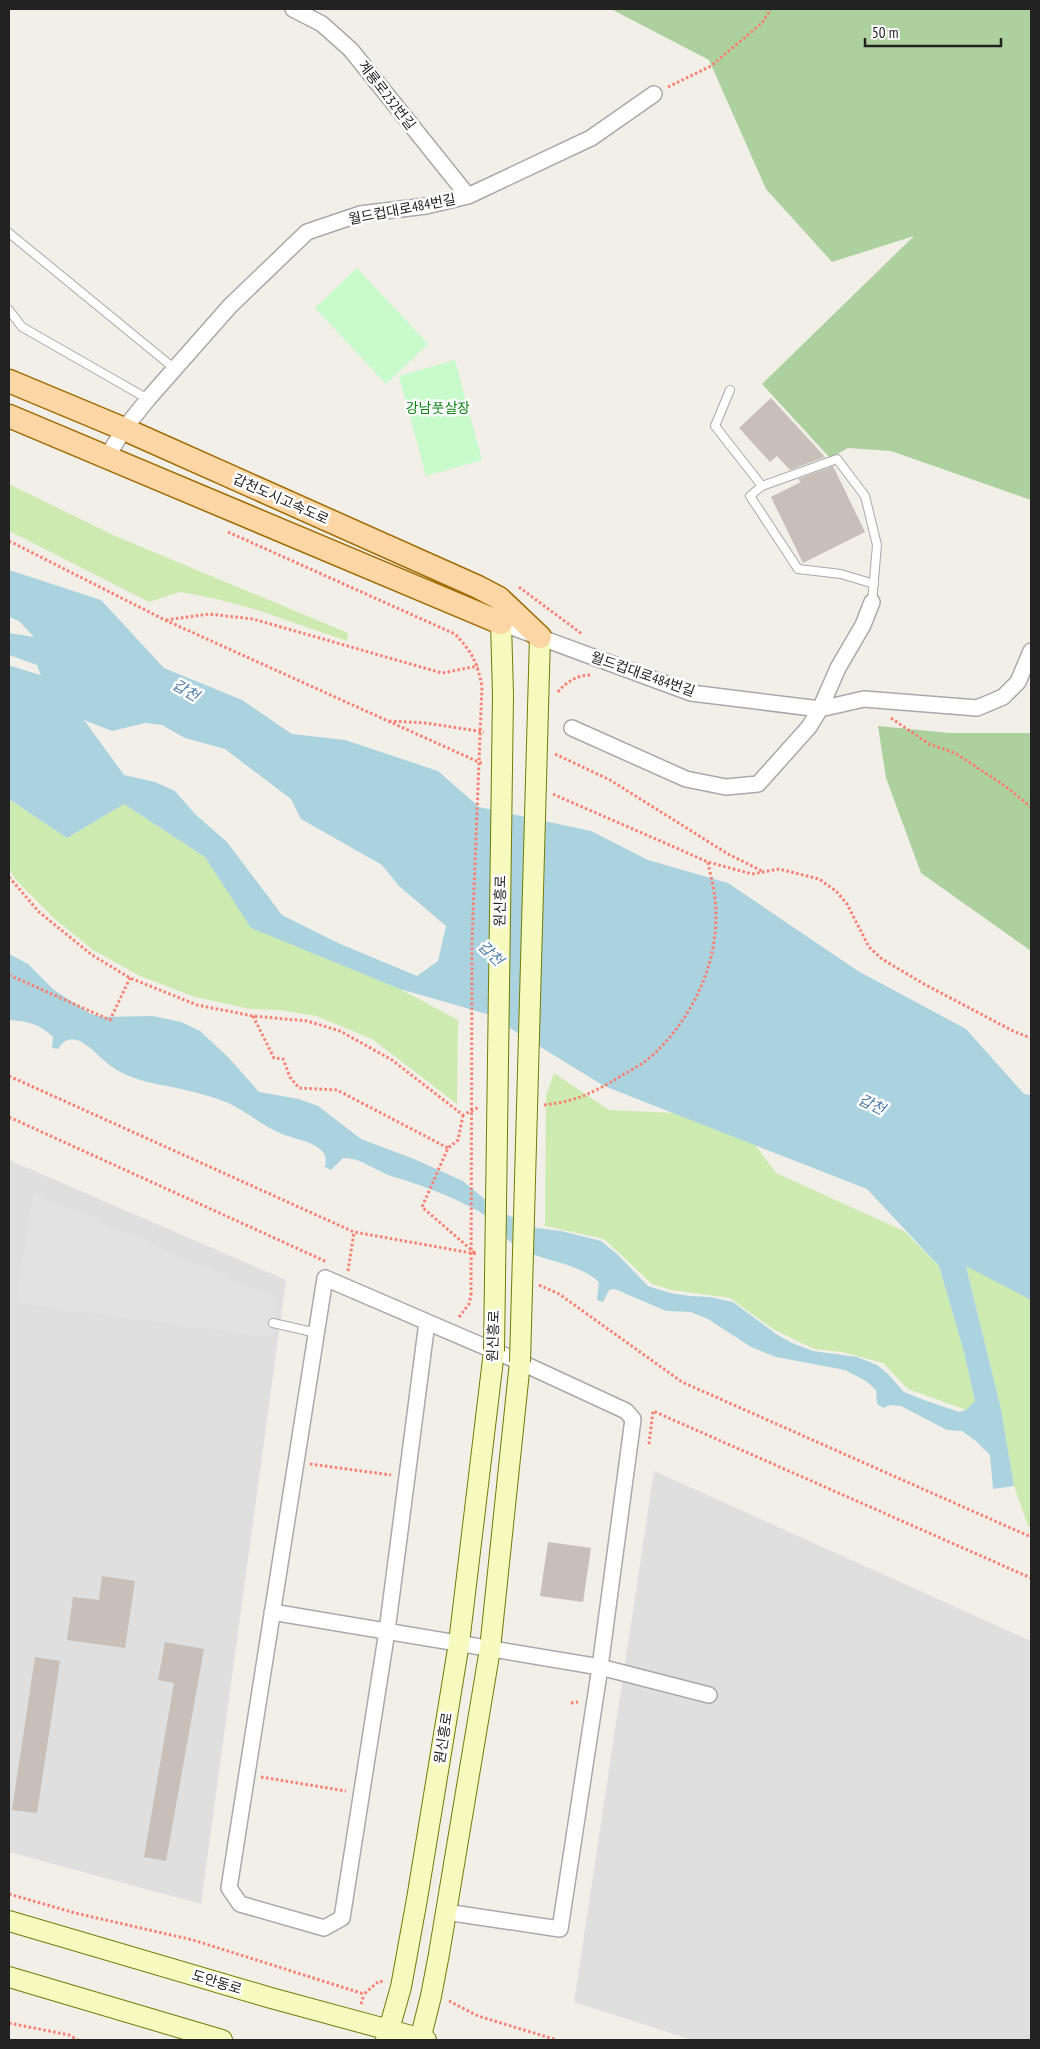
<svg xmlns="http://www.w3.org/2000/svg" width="1040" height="2049" viewBox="0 0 1040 2049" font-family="'PT Sans Narrow','Noto Sans KR',sans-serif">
  <rect width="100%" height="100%" fill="#f2efe9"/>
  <path fill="#e0dfdf" d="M9,1160L286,1280L201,1904L9,1852Z
    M654,1471L1031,1641V2040H692L574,2002Z"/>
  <path fill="#cdebb0" d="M9,484L113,535L348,633L347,641L257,610L217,599L180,592L149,602L9,531Z
    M9,799L67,838L124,804L205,857L252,928L400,989L458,1020L457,1104L372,1039L316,1016L279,1010L250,1009L195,997L140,976L93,950L56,920L17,881L9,869Z
    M554,1073L609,1110L674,1113L755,1145L776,1173L904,1231L939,1266L964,1352L975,1401L966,1410L908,1389L883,1363L842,1352L814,1349L773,1329L730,1298L671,1290L652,1284L604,1239L545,1226L546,1096Z
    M966,1265L1031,1300V1528L1028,1526L1014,1486L1001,1409Z"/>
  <path fill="#add19e" d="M611,9H1031V500L891,451L848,448L830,458L762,384L914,236L832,262L766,189L709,60Z
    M878,726L950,733H1031V951L921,873L886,778Z"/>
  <path fill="#c8facc" d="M357,268L428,344L386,384L315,308Z
    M455,360L482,460L426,476L399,376Z"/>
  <path fill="#e2e2e2" d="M34,1193L277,1299L271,1337L16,1303Z"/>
  <path fill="#aad3df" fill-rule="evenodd" d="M9,570L101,600L164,668L242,700L292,734L345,740L438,771L479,807L591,831L648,860L728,883L858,971L966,1029L1024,1094L1031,1095V1300L966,1266L1001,1409L1014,1486L993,1489L990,1455L976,1441L962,1431L947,1430L901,1406L890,1405L883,1408L877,1404L876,1390L866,1381L845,1370L776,1357L751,1347L708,1319L691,1312L666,1311L615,1289L609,1290L603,1302L597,1300L599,1282C577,1262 544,1262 519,1248C502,1238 495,1221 480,1212C459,1200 434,1190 410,1182C401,1178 390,1177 382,1172C368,1166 359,1158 343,1158L331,1170L325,1167C326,1161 327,1155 321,1150C312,1141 294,1139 282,1134C263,1126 246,1111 226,1102C203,1093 176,1088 152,1083C137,1080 119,1073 107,1063C93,1052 73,1025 58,1049L52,1048L53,1037C40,1024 27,1021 9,1020V954L28,964L54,990L91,1014L103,1017L153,1016L181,1022L200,1031L229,1058L259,1092L299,1099L318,1106L361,1139L414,1159L463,1181L494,1207L520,1222L537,1228L561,1231L601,1241L617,1254L648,1286L670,1293L690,1296L710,1297L733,1302L776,1334L792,1343L813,1351L857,1357L877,1365L888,1374L904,1392L924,1400L959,1412L966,1410L975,1401L964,1352L939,1266L867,1189L604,1086L487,1014L400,989L251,928L205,857L124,804L67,838L9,799V696L16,700L45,687L37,665L9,655V633L34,637L19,621L9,617ZM84,720L112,731L145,723L162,725L185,738L225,749L291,799L301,819L382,865L399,886L446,926L438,961L417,976L338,943L282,915L227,842L196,815L175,791L155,782L124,775Z"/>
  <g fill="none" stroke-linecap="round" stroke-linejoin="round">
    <path stroke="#aad3df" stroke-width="32" d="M9,682L41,692L80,701"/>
  </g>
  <path fill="#c7bfb8" d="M771,398L825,457L790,470L777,456L770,462L739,428Z
    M833,466L865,532L803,563L771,497L801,482L798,479Z
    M548,1542L591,1548L583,1602L540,1596Z
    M102,1576L135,1581L125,1648L67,1640L73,1597L99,1600Z
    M165,1642L204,1649L166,1861L144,1857L174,1683L158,1680Z
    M35,1657L60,1661L37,1813L12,1810Z"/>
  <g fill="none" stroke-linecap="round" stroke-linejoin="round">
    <defs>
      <path id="lane" d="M9,233L175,369
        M9,310L22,327L148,399
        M730,390L715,426L762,486L837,459L865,496L877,545L872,602
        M762,486L750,496L798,569L841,574L874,584
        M273,1323L317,1333"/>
      <path id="street" d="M293,9L322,24L351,50L468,196
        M107,457L124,429L148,399L230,306L307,232L360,214L426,206L468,196L591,138L654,94
        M501,623L691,693L820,709L838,668L863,625L872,602
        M572,728L686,779L726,787L758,784L809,727L820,709L864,699L977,708L1003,697L1018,682L1031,651
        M427,1322L387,1631L342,1918L324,1928L240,1904L229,1888L325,1278L520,1362L626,1411L633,1419L600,1667L560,1929L446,1912
        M272,1612L600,1667L709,1695"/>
      <path id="secondary" d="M501,623L503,695
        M538,708L540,637
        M9,1921L271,1998L426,2040
        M9,1977L222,2040
        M386,2040L401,1987L417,1899L459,1643L494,1351
        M420,2040L431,1996L439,1954L490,1649L520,1362"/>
      <path id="primary" d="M9,381L124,429L478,587L499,598L540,637
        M9,416L501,623"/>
    </defs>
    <use href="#lane" stroke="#a9a9a9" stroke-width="10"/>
    <use href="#street" stroke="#a9a9a9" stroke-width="18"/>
    <use href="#secondary" stroke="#707d05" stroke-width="22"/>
    <use href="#primary" stroke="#a06b00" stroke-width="25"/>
    <path stroke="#fa8072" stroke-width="3" stroke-dasharray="2.5 2.5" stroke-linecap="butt" d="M668,87L711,66L762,23L771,9
      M228,532L455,634C472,652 477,662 482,686
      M9,541L165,620L483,764
      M519,587L582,634
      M166,620L209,614L253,619L442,673L478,666
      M558,692C566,682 577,675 591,675
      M891,718L929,744L955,753L1005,786L1031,807
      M389,721L426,723L484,732
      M555,754L610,780L728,854L762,871
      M553,794L708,862L752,874L779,869L819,879L836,891L847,904L869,947L882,959L924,984L1015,1032L1031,1038
      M9,877L39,912L92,955L130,978L197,1005L253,1016L307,1021L340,1031L392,1060L463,1115L479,1107
      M9,975L110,1020L130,978
      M253,1016L274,1058L283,1059L290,1077L299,1088L337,1090L448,1148
      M9,1076L354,1232L477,1254
      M544,1105C577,1101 593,1093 621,1076C633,1069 648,1061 658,1050C697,1011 721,955 715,899C714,887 710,874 708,862
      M463,1115L458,1140L448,1148L422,1207L475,1253
      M9,1117L327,1262
      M348,1271L354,1232
      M539,1285L559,1294L682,1382L1031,1537
      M459,1317L469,1304L471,1295
      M649,1444L653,1411L1031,1578
      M310,1464L391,1475
      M571,1703L578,1702
      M261,1777L346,1791
      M9,1894L75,1913L193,1940L364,1994L379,1981L384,1982
      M449,2001L478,2016L557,2040
      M361,2004L364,1994
      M9,2023L69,2035L78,2040"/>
    <use href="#lane" stroke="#fff" stroke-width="8"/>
    <use href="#street" stroke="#fff" stroke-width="15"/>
    <use href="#secondary" stroke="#f7fabf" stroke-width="20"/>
    <use href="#primary" stroke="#fcd6a4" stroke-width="22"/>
    <defs>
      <path id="secondary-bridge" d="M494,1351L503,695
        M520,1362L538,708"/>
    </defs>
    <use href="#secondary-bridge" stroke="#707d05" stroke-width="22" stroke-linecap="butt"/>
    <path stroke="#fa8072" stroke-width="3" stroke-dasharray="2.5 2.5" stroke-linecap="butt" d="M471,1295L472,940L482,686"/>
    <use href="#secondary-bridge" stroke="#f7fabf" stroke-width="20"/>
  </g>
  <g text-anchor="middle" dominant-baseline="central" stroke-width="5" stroke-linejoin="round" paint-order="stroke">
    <g font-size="14" fill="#222" stroke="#fff">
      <text transform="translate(387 95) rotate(52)">계룡로232번길</text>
      <text transform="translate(402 209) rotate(-11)">월드컵대로484번길</text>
      <text transform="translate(281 499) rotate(24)">갑천도시고속도로</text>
      <text transform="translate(643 674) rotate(19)">월드컵대로484번길</text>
      <text transform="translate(500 901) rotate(-89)">원신흥로</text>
      <text transform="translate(493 1336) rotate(-88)">원신흥로</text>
      <text transform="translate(443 1738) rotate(-81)">원신흥로</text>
      <text transform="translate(217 1982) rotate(17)">도안동로</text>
    </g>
    <g font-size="14" fill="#0c8416" stroke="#fff">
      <text x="438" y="408">강남풋살장</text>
    </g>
    <g font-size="15" font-style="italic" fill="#4a7aab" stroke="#fff">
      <text transform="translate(186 690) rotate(30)">갑천</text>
      <text transform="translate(491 953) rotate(44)">갑천</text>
      <text transform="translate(872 1104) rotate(26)">갑천</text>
    </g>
  </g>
  <rect width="1040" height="2049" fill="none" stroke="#222222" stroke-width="20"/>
  <path d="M865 38v8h136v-8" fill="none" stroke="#222222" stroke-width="2.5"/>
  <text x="872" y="38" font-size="15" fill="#222222" stroke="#ffffff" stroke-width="4" paint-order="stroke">50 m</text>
</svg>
